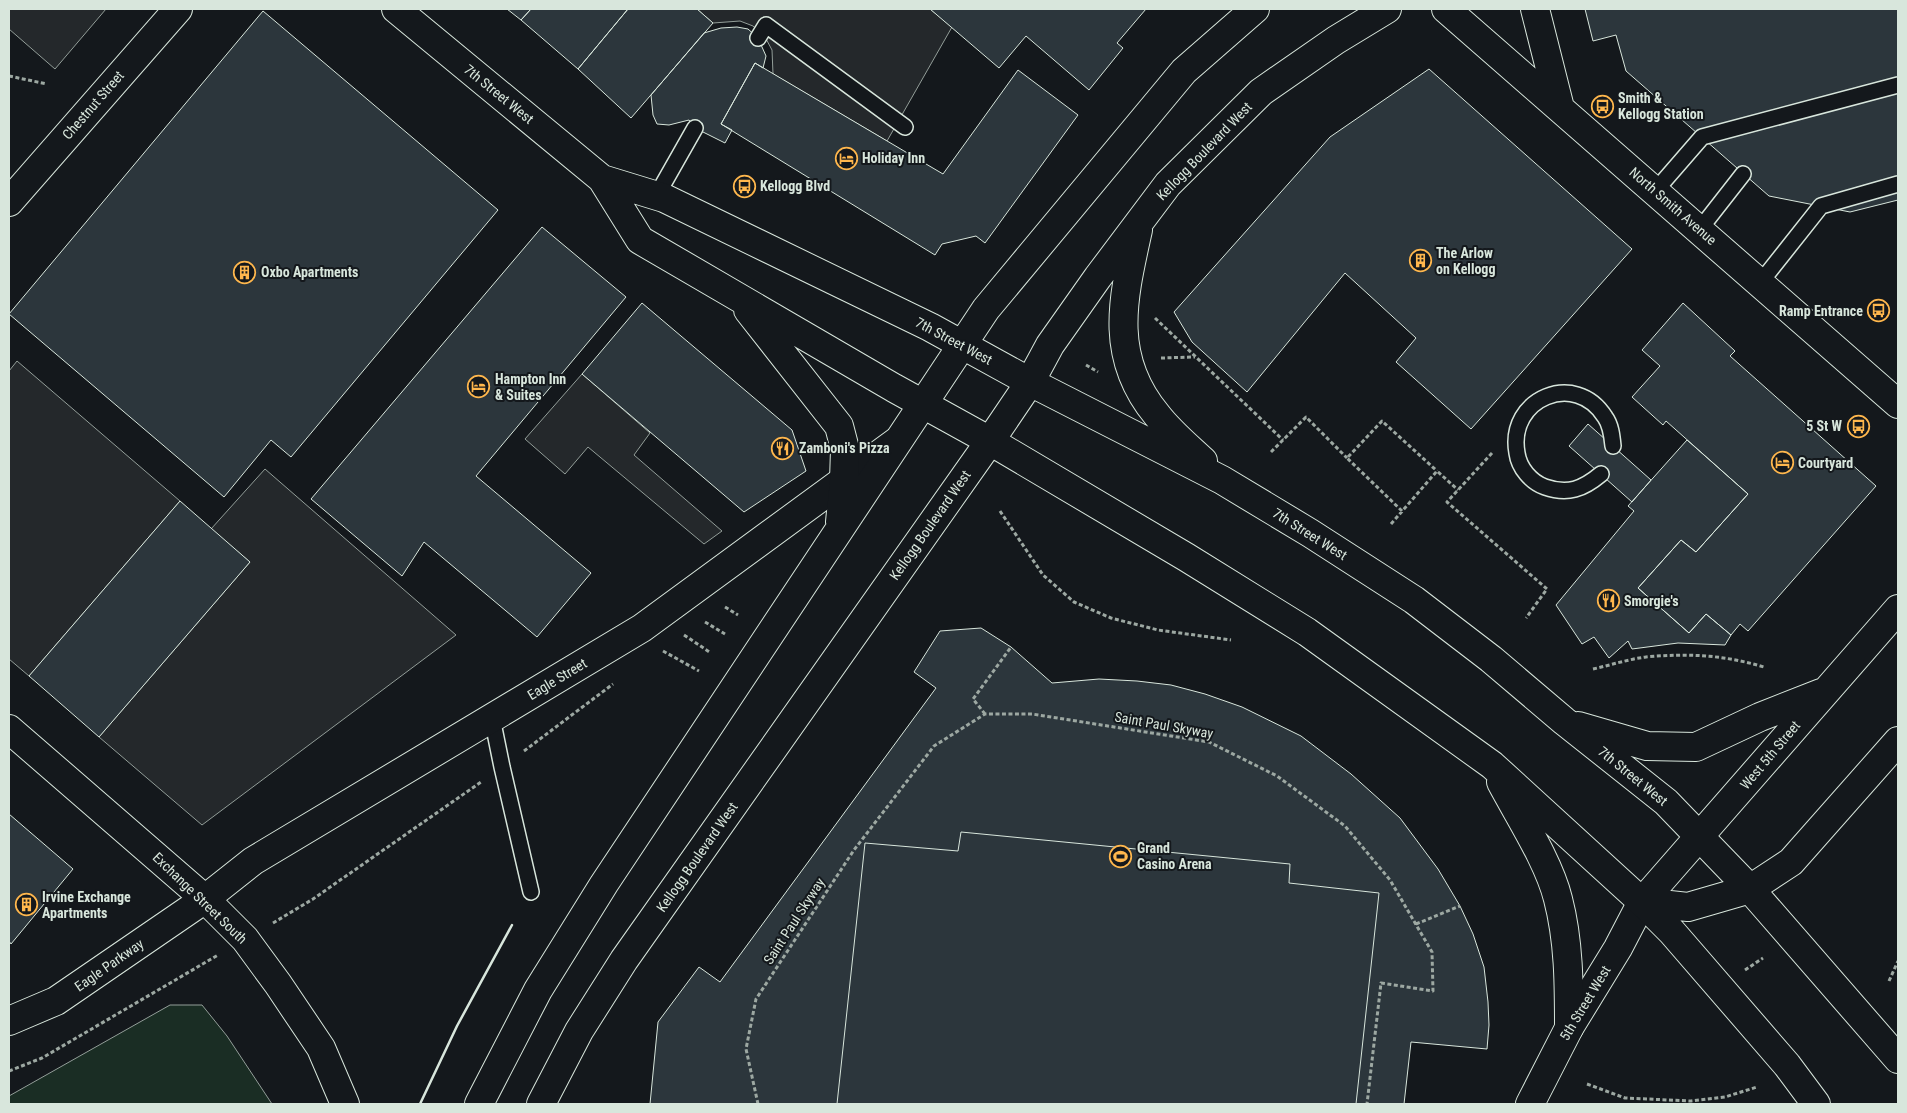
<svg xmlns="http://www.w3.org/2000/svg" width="1907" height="1113" viewBox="0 0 1907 1113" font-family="'Roboto Condensed',sans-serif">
  <rect width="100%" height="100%" fill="#14181c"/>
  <path fill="#1a2d24" stroke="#939e99" d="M170,1005H202L227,1036L272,1104H9V1096Z"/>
  <path fill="#24282b" stroke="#939e99" d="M9,9H106L55,69L9,29Z
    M697,9H930L952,27L887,141L773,74L772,50L765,37L753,26L740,21L713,23Z
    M17,361L180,501L29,676L9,659V371Z
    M582,374L650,433L634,455L722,531L704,544L588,447L565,474L525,439Z
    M265,469L456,635L202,825L99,737L250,562L211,529Z"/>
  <path fill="#2c363c" stroke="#d8e6dc" d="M507,9H531L521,20Z
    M531,9H628L578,69L521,20Z
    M628,9H697L713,23L631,118L578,69Z
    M930,9H1146L1117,43L1123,48L1089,90L1026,36L999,68Z
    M1585,9H1898V200L1850,212L1769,196L1626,71L1616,35L1593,41Z
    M263,11L498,210L291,457L271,440L224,497L9,314Z
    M737,27L748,29L758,38L766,56L763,68L755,63L721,124L732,130L725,143L695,128L689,120L669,125L657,124L653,115L651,95L704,33L721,28Z
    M755,63L943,174L1018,70L1078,115L985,243L976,236L942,244L935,255L721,124Z
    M1429,69L1632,249L1471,429L1396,362L1416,338L1345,273L1247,392L1192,342L1174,312L1330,137Z
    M542,227L626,297L476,476L591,573L537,637L424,542L402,576L311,499Z
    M642,303L792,430L806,471L744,512L582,374Z
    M1683,303L1735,351L1730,356L1876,486L1748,631L1740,624L1731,635L1706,614L1689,633L1638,588L1681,540L1696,552L1748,494L1666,421L1663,425L1632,397L1660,366L1642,350Z
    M1588,424L1651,480L1632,502L1569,446Z
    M1687,440L1748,494L1696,552L1681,540L1638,588L1689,633L1706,614L1731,635L1725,645L1678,643L1632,649L1628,641L1609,658L1594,637L1582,644L1556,605L1634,511L1628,506Z
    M180,501L250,562L99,737L29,676Z
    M981,628L1011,647L1052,683L1099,679L1137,681L1171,685L1205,694L1242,707L1301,736L1351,774L1400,818L1438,869L1460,906L1473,934L1484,967L1488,1002L1489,1025L1487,1049L1411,1042L1404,1104H650L658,1022L699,967L720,982L936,688L914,672L940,631Z
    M9,814L73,869L11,944L9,941Z
    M961,832L1290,864L1289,883L1379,893L1356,1104H837L865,843L958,851Z"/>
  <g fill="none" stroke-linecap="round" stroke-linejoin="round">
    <defs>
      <path id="service" d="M758,38L766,25L905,127
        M1656,190L1702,137L1898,85
        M657,195L695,128
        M1700,229L1743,174
        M1760,283L1821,206L1898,184
        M1601,474C1583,489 1568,495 1545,487C1531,482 1519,468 1517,453C1507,398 1576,370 1605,417C1611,425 1612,436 1613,446
        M492,718L502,767L531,892"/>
      <path id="minor" d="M1446,9L1898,404
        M1535,9L1560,108
        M9,729L205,899"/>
      <path id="tertiary" d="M9,202L178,9
        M205,899L245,939L278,984L321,1048L345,1104
        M9,1021L56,1001L205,899L253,861L642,628L896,442
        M1530,1104L1569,1028L1618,948L1642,902"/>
      <path id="secondary" d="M396,9L602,179L640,240L894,388L990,441L1186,557L1307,632L1492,765L1642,902L1672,932L1787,1065L1816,1104
        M602,179L664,198L930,327L1030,382L1222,480L1310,533L1414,600L1491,659L1564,721L1666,802L1750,889L1898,1059
        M1138,230C1123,298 1108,356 1157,415C1170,432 1187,446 1203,461
        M748,310L839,426L845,449L844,481L840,522
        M1578,726L1647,746L1696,747L1760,717L1821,693
        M1501,782C1519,816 1549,862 1558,899C1569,941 1569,985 1569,1028
        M1642,902L1898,609
        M1642,902L1688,907L1750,889L1791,862L1898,741
        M479,1104L538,990L604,884L986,309L1184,71L1255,9
        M541,1104L579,1031L624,960L990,441L1030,382L1050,345L1098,277L1168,184L1261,92L1336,40L1387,9"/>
    </defs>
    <use href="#service" stroke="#d8e6dc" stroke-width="18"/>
    <use href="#minor" stroke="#d8e6dc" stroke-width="30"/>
    <use href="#tertiary" stroke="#d8e6dc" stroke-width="30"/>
    <use href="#secondary" stroke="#d8e6dc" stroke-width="30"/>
    <path stroke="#9da8a2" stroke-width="3" stroke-dasharray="4 2.5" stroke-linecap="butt" d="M9,76L47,84
      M1155,318L1283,440
      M1161,358L1195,357
      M1086,365L1098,372
      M1271,452L1306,417L1347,458
      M1492,453L1447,502L1547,589L1526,618
      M1000,511L1043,575L1074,602L1111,618L1158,630L1231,640
      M1402,511L1347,458L1382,421L1437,471
      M1391,524L1437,471L1458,490
      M725,607L738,615
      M705,622L725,634
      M684,635L711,653
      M663,651L699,671
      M1593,669C1611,665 1629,659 1646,657C1688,653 1724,655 1764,667
      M985,714L973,699L1011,647
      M524,751L613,684
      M273,923L313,899L481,782
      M1416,924L1460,906
      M1745,970L1763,958
      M1889,981L1898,961
      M9,1071L42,1058L218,955
      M1587,1084L1625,1098L1691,1101L1725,1097L1757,1087
      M758,1104L746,1049L756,999L854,850L934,746L985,714H1032L1209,742L1277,776L1345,826L1390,880L1432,952L1433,991L1381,983L1367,1104"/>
    <use href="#service" stroke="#14181c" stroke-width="15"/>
    <use href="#minor" stroke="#14181c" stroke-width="28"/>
    <use href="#tertiary" stroke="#14181c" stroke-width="28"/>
    <use href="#secondary" stroke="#14181c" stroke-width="28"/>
    <path stroke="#d8e6dc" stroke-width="2.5" d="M420,1104L457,1026L512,925"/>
  </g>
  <defs>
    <symbol id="bus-ring" viewBox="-11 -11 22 22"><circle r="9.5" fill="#14181c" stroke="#ffb74d" stroke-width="1.5"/><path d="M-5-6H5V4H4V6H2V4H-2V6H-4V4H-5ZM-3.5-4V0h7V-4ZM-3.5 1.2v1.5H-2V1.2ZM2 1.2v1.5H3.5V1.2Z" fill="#ffb74d"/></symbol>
    <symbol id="hotel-ring" viewBox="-11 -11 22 22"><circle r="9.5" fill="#14181c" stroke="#ffb74d" stroke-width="1.5"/><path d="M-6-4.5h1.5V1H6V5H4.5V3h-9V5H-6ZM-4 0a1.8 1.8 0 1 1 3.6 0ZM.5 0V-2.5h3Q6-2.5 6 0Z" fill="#ffb74d"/></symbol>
    <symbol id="building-ring" viewBox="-11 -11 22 22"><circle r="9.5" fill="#14181c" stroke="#ffb74d" stroke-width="1.5"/><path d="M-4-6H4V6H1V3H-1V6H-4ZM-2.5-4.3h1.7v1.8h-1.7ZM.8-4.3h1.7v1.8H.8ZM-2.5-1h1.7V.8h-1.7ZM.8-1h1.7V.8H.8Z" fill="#ffb74d"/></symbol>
    <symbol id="restaurant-ring" viewBox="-11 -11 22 22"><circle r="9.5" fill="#14181c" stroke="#ffb74d" stroke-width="1.5"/><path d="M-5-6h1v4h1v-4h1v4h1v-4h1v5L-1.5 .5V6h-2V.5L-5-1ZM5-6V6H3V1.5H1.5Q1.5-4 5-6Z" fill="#ffb74d"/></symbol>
    <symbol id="stadium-ring" viewBox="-11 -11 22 22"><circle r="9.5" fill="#14181c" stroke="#ffb74d" stroke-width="1.5"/><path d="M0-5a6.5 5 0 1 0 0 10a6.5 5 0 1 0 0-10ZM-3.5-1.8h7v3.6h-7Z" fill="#ffb74d"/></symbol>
  </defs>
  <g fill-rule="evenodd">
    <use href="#bus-ring" x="1590" y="94" width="25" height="25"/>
    <use href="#hotel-ring" x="834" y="146" width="25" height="25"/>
    <use href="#bus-ring" x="732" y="174" width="25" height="25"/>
    <use href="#building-ring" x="1408" y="248" width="25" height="25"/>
    <use href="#building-ring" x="232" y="260" width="25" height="25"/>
    <use href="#bus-ring" x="1866" y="298" width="25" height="25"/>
    <use href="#hotel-ring" x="466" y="374" width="25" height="25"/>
    <use href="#bus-ring" x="1846" y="414" width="25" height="25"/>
    <use href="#restaurant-ring" x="770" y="436" width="25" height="25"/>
    <use href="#hotel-ring" x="1770" y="450" width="25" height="25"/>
    <use href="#restaurant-ring" x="1596" y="588" width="25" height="25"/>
    <use href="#stadium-ring" x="1108" y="844" width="25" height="25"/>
    <use href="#building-ring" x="14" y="892" width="25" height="25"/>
  </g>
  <g text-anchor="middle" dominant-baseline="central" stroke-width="4" stroke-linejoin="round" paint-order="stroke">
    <g font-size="14" fill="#d8e6dc" stroke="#14181c">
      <text transform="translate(499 94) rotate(39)">7th Street West</text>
      <text transform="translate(93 105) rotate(-49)">Chestnut Street</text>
      <text transform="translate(1204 151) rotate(-46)">Kellogg Boulevard West</text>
      <text transform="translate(1673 206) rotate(41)">North Smith Avenue</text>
      <text transform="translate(954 341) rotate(28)">7th Street West</text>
      <text transform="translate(930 525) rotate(-55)">Kellogg Boulevard West</text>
      <text transform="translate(1310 534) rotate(32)">7th Street West</text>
      <text transform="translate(557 679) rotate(-31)">Eagle Street</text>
      <text transform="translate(1164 725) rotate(10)">Saint Paul Skyway</text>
      <text transform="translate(1770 755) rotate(-50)">West 5th Street</text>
      <text transform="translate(1633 776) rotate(39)">7th Street West</text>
      <text transform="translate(697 857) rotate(-55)">Kellogg Boulevard West</text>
      <text transform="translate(200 898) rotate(44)">Exchange Street South</text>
      <text transform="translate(794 921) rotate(-57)">Saint Paul Skyway</text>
      <text transform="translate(109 965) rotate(-35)">Eagle Parkway</text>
      <text transform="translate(1585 1003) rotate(-59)">5th Street West</text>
    </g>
    <g font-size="14" font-weight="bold" fill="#d8e6dc" stroke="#14181c" text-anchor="start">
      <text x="1618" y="98">Smith &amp;<tspan x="1618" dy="16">Kellogg Station</tspan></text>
      <text x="862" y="158">Holiday Inn</text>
      <text x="760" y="186">Kellogg Blvd</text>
      <text x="1436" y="253">The Arlow<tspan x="1436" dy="16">on Kellogg</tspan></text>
      <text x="261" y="272">Oxbo Apartments</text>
      <text x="1863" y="311" text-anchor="end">Ramp Entrance</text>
      <text x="495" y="379">Hampton Inn<tspan x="495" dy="16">&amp; Suites</tspan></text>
      <text x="1842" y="426" text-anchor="end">5 St W</text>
      <text x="799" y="448">Zamboni's Pizza</text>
      <text x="1798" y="463">Courtyard</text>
      <text x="1624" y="601">Smorgie's</text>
      <text x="1137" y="848">Grand<tspan x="1137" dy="16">Casino Arena</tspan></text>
      <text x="42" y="897">Irvine Exchange<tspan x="42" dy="16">Apartments</tspan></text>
    </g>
  </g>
  <rect width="1907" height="1113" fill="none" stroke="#d8e6dc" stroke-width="20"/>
</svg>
